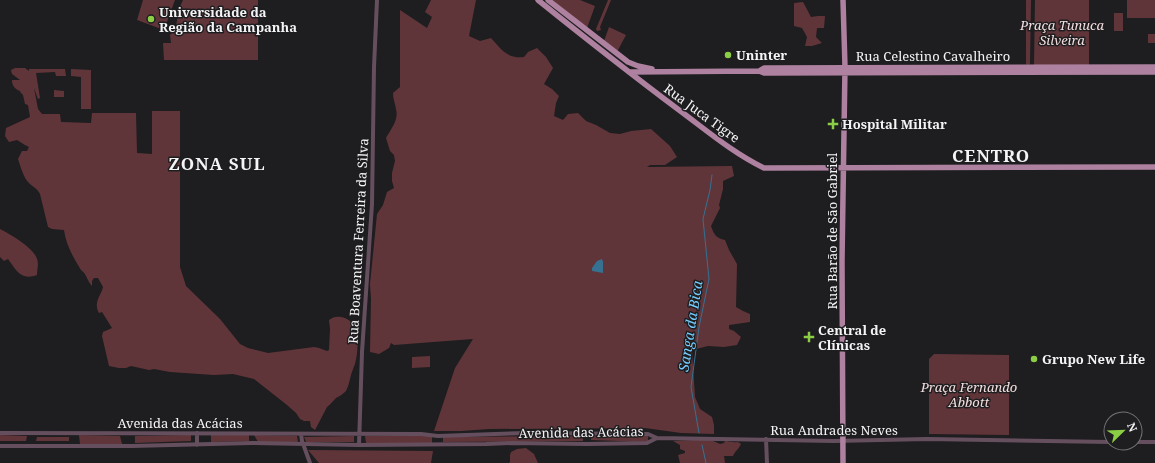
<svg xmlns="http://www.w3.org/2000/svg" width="1155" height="463" viewBox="0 0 1155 463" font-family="'Noto Serif',serif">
  <rect width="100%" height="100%" fill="#1e1d1f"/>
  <path fill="#60353a" d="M143,0H175L164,30L137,20Z
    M183,0H258V60H164L163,43H171L170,35L175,29L177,21V13Z
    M431,0H476L469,36L480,41L491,38C501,49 507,59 524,57L528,52L537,48L546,57L553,68L544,84L552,89L559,96L556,103L554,116L563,120L568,114L578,113L586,121L596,125L610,133L620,134L631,131L651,129L670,146L677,157L665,165H650L647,167L732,166L734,176L723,181V189L719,205L720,208L711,226C714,235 716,238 725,240L729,250L737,264L736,307L743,311L750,314V322L729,325V329L734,331L741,337L737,345L724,347L708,346L692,350L695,397L700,409L712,417L714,425V434L681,433L645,428L489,429L461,431H434L455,368L473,339L394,345L391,343L389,348L379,354L370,352L371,299L370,284L377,214L383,205L387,192L394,188L392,181V173L395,161L394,155L390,151L386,138C391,129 399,120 396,109C395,103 393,99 393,93L400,87V10L427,28L432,17L425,12Z
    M552,0H580L595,6L587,28Z
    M608,0H611L600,27L601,30L597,31L596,29Z
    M1026,0H1031L1030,64L1028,65L1026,64Z
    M1035,0H1089V65H1034Z
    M1127,0H1155V18H1127Z
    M803,2L811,17L818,16H825L824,28H817L816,37L822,43L812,46H805L807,37L802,28L794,26V3Z
    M1114,13H1123V31H1114Z
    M609,27L626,35L617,52L604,41Z
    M1148,34H1155V43H1148Z
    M15,68H25L29,71V69H65L66,76H56L55,72L36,73L40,98L38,99L34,88L38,109L42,114H60L61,122L91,123L92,113H136L137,153L152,154V111H180V267L186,286L220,319L240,344L248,348L268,353L314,347L319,348L327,351L329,350L330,329L329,320C333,317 336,316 341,317C361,320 359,349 355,364C353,369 351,374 350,379C349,383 348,387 346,391C343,394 340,396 336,398C333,401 331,404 327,407L315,430L311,427L310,421H304L300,419L296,413L287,405L254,379L233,374L214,375L170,372L154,369L149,370L131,366L126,368H119L109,366L102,336L103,332L112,328L102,312L99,313C93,302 101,296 103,287L98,278H94L92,281V286C87,281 87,274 81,270C73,257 66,245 64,230L52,229L48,227L40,194C37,188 33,187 29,183C24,179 20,165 18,159L22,151H27L29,147L25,145L17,140L9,142L5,136L6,128L30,117L28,105L25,104L23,95L21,93L20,91C15,89 12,86 12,80H20L12,74L11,70Z
    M71,69L91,70V109H81V77L71,76Z
    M54,90L64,91V97H54Z
    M0,229C10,234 34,248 37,259C39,263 37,270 37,275C21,281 16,270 8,259L4,261L0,257Z
    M934,354L1009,355V435L929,434V359Z
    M430,356V367L412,368V357Z
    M0,435L27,436L26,441H0Z
    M79,435L120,436L122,444H80Z
    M191,435V441L135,443V436Z
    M211,435H249V441L211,442Z
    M254,435L297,436L298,442H258Z
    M354,436V442H306L304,437Z
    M365,436H432V443H366Z
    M583,436V441L443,442V437Z
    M591,436H648V442L591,440Z
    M37,437H69V441H36Z
    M694,440H711L720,444L724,443L725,441C729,441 733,443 738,442L741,444C739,449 735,451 733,456H724L725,463H680L678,455L685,453V451L680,449V445L673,441Z
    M526,448L534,454L538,463H509L510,462V455L511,452L517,449Z
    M308,450L433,451L431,463H319Z"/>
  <path fill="#367192" d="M602,259L603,262V273L592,271V268L597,261Z"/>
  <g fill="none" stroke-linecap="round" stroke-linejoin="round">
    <path stroke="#367192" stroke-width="1" d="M699,433L691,387L699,327L709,279L703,219L710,190L712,175
      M702,445L706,463"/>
    <path stroke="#654f5e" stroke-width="4" d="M0,433L421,434L438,436L526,433L648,434L657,438L834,441L927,439L1111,442
      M197,433V445
      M301,434L302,441L310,463
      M766,439L767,463
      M1135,442H1155
      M359,445L362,352L372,204L374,67L377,0
      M0,446H132L252,443L359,445L486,444L512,443L587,444L647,443L657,438"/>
    <path stroke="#ad819f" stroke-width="5.5" d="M538,0C584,37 631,74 679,110C706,130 733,153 764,168L1155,167
      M548,0L628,62L638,66L652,69
      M759,71L764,68L1155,67
      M629,72L759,71L764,73L1155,72
      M843,463L842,261L845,67L843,0"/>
  </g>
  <g fill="#8bce46" stroke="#1e1d1f" stroke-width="1.5">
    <circle cx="151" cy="19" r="4"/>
    <circle cx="728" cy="55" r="4"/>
    <path d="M831 118h4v4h4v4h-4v4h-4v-4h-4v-4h4z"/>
    <path d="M807 331h4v4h4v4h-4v4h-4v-4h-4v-4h4z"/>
    <circle cx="1034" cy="359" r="4"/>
  </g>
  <g text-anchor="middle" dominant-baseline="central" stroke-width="3" stroke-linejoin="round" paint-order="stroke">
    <g font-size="13" font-weight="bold" fill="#f4f3f5" stroke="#1e1d1f" text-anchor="start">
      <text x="159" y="12">Universidade da<tspan x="159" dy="15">Região da Campanha</tspan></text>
      <text x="736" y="55">Uninter</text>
      <text x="842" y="124">Hospital Militar</text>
      <text x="818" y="330">Central de<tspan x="818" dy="15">Clínicas</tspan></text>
      <text x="1042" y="359">Grupo New Life</text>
    </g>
    <g font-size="13" font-style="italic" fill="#f3dfe0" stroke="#1e1d1f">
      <text x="1062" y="25">Praça Tunuca<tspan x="1062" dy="15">Silveira</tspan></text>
      <text x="969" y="387">Praça Fernando<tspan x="969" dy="15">Abbott</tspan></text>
    </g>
    <g font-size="13" fill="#f4f3f5" stroke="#1e1d1f">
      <text x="933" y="56">Rua Celestino Cavalheiro</text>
      <text transform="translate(702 113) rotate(36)">Rua Juca Tigre</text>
      <text transform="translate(832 231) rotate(-90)">Rua Barão de São Gabriel</text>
      <text transform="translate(358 241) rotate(-87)">Rua Boaventura Ferreira da Silva</text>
      <text x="180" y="423">Avenida das Acácias</text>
      <text x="834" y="430">Rua Andrades Neves</text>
      <text transform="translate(581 432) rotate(-1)">Avenida das Acácias</text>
    </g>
    <g font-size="14" font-style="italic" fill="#74ccfe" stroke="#1e1d1f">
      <text transform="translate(690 326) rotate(-81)">Sanga da Bica</text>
    </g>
    <g font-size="17" font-weight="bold" letter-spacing="1" fill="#f4f3f5" stroke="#1e1d1f">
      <text x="991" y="155">CENTRO</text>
      <text x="217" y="163">ZONA SUL</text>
    </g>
  </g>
  <g transform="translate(1123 431) rotate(67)"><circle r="19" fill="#1e1d1f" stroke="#747375"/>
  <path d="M0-3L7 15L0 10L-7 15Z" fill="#8bce46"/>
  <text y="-6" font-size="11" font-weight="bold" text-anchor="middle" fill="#f4f3f5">N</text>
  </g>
</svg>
